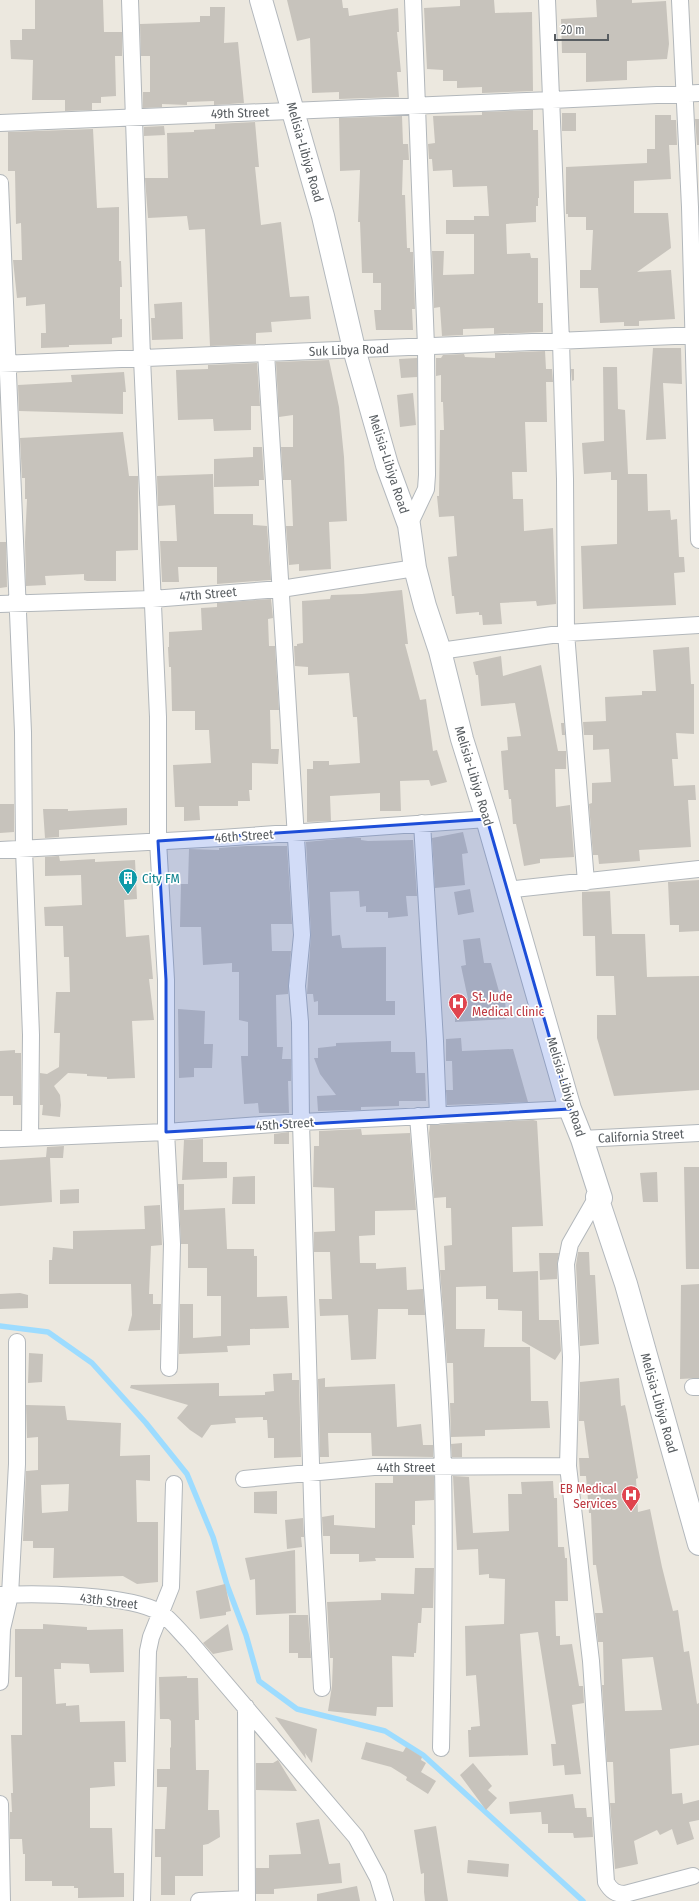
<svg xmlns="http://www.w3.org/2000/svg" width="699" height="1901" viewBox="0 0 699 1901" font-family="'Fira Sans Condensed',sans-serif">
  <rect width="100%" height="100%" fill="#ece8df"/>
  <g fill="none" stroke-linecap="round" stroke-linejoin="round">
    <path stroke="#9ddcff" stroke-width="5.5" d="M0,1326L48,1332L92,1363L146,1423L187,1474L213,1537L227,1585L246,1635L259,1681L297,1709L385,1731L423,1755L583,1901"/>
  </g>
  <path fill="#c7c3bc" fill-rule="evenodd" d="M35,0H103L104,32H122V56H115L116,96L101,97V103H92V110L65,111V100H32L33,60L11,59L10,40H22V29H35Z
    M287,0H342L343,8H348L349,16L398,8L399,32H397L401,72H397L399,97L339,99V92L312,93L310,38L297,41Z
    M460,0H494L495,13L532,12L533,91L482,93V87L457,88V81H443V70L427,69L424,8L460,6Z
    M596,0H632V3L666,1L669,44L667,59L627,61V80L586,82V53H562L561,19L597,17Z
    M210,7H225L224,43L238,42L244,103L214,105V101L187,102V105L162,104V107L143,108V92H150V56H141L140,24L200,22V16H210Z
    M533,110V130H538L539,198H538V206H536V222L506,224L507,254L530,253L531,258H538V303H543V332L494,334V328L463,329V335L442,336L440,307L434,308L432,251H444L443,275L474,274V234H446V220H474V216H489L487,186L453,187L452,170L433,171L432,159H429L428,144L435,143L433,116L482,115V112Z
    M562,113H576V131H562Z
    M655,115H671V120H676L677,145H669L671,179L634,181V213H668L671,248L637,272L671,270L675,319L639,321V326H624V322L600,323L598,288H580V270H591L593,230H586V217H568V214H566V167L647,163V149H655Z
    M402,116L403,144H408L409,160H403L402,195H405L407,248H410V252H413L415,309H412L413,330H376L374,310H381V283H373V273H362L360,222H358L360,170L340,171L339,118Z
    M695,119H699V145H697Z
    M255,122L259,167H255L261,225L281,222L290,297L309,296L311,319L271,322L272,332L256,333V344L210,346L205,229L189,230L187,216L148,218L145,178H168L167,133L194,132V130L215,129V124Z
    M164,126L165,135L144,136V127Z
    M93,129L97,208L119,207V261H121L122,287H120V319H122V337L112,338V344L69,345V347L41,348V333H46L45,304L26,306V297L17,298L13,260H22L21,223L16,224L15,171H8V132Z
    M182,302L183,339L152,340L151,318H155L154,304Z
    M653,348H681L682,384L663,383L666,439L646,440Z
    M545,351L546,369H552L553,382H546L547,422H525L527,472H512L513,499H523L524,531L553,528L556,604L537,606L536,601L500,603L502,624L483,625L482,615H479V612L456,614L454,596H452L448,557L457,556L454,516L439,517L437,496H439L440,430H444L443,402H441V375L436,376V358H441L443,355L464,354L465,357L495,358V353Z
    M417,358V377L401,378L399,359Z
    M329,360L339,407L344,457L347,521L329,522L331,569L299,571V564L289,565L286,526H293L291,480H283L281,447H293V415L279,417L276,362Z
    M257,363L260,406H251V430L214,431L213,419L178,420L176,370L208,369V365Z
    M603,367H617L618,409L625,410L628,474H647L648,511L670,510L671,520L677,519L679,557H684L685,572L674,573L676,605L583,609L581,546L617,544V480H611V472L584,474L582,443L604,441Z
    M571,369H574V380L572,381Z
    M124,372L126,392H123V414L19,411L18,385L72,382L71,375Z
    M413,393L416,425L400,427L397,395Z
    M123,432L129,476H138V550L116,551V581H87L84,580V574L45,576L46,585L26,586L25,542L27,499H25V478H22L20,438Z
    M253,447H262L264,480H259V486L214,487V459L253,457Z
    M213,474L214,514H253V525L267,526L271,580L217,584V567H178L179,582H162L160,541H177L175,505L158,506L157,476Z
    M0,542H6L7,587L0,588Z
    M402,590L408,644H405L420,700L426,699L433,751L437,750L447,782L431,786L429,780L400,781L401,811H380V793L330,796L331,821L307,822V769H313V761H329V765L360,763L357,717H353L349,673L308,675V667L295,666L294,646H297V644L303,643L302,601L330,599L331,595L362,594Z
    M271,599L273,618L268,619L269,646H275L279,710H270L271,749H279L278,764L252,763V790H249L250,801H238V806H199L200,820L184,821V807H175L173,765L211,763L209,730H195V711H172L171,667H169L168,647H169V632L202,630L201,608L217,607V603Z
    M689,647L691,684H694V734L676,733L678,759H672L674,786L695,785L696,800H688L691,847L639,850L640,861L599,864L598,855H593L589,804L592,803V783L611,782L609,749L593,750V735H584L583,722L606,721L605,697L642,695V691H656L653,650Z
    M501,656L503,676L541,665L558,751H566V769H555L556,807L570,805L574,857L540,859V863L524,866L516,824H513L511,799H509L508,790H504L501,751L508,750L507,737L521,736L515,703L481,706L478,675H476L473,662Z
    M561,723H564L565,735H562Z
    M0,804H14V832L0,833Z
    M127,808V825L59,830V837L45,838L43,809H68V811Z
    M463,832L468,853L462,854L465,885L435,888L432,838Z
    M347,838H361V840L368,841L413,840L417,896H406L408,916L388,918V912H366V906L360,907L359,891L330,892L332,936L340,935L342,948L386,947V1001H395V1015H318V1001L314,1002L313,994H307L311,934L306,842Z
    M246,846H287L292,924H271L272,951H291L288,994L276,995L277,1047H283L282,1059H291V1081H288L289,1113H259L258,1103L244,1104L241,1056H248V1022L239,1020V972H232V963L203,965L201,927H180L181,884H188L189,849L219,850V848Z
    M59,856L60,861L95,859V862L135,860L137,899L124,900L126,937L149,935L153,979H149L154,1020L132,1021L135,1078L107,1079V1077L87,1076V1074L68,1073L54,1086L60,1095L61,1105L60,1117L42,1115L43,1105H40V1073L47,1074L59,1067L60,1033H54L56,992H70L69,957H64L63,926H45L44,907L82,905L81,875L45,876V857Z
    M699,880V931L679,932V925H670L668,882Z
    M470,889L474,912L458,915L454,892Z
    M610,891L612,934H645L647,977L699,976V1090L614,1096L597,1038V1015H616L614,976H596L595,936H583L582,900V892Z
    M480,938L484,963H491L500,995H505L506,1019L455,1022V999H468L461,966L466,965L463,940Z
    M178,1009L205,1011L204,1044H213L212,1068H194V1077L179,1078Z
    M461,1038L462,1051L513,1049L528,1102L447,1105L446,1090H453L452,1061H446V1039Z
    M391,1041V1052H415L416,1073H425L426,1101H399V1106L361,1107V1110L318,1111L317,1096L336,1095L320,1074L314,1058H318V1048L336,1046V1043Z
    M15,1050V1053H21V1105H13V1096H0V1051Z
    M533,1120L537,1121L543,1226L512,1227L513,1272L538,1271L539,1320H559L561,1351L555,1360L522,1341V1311L498,1310V1299H486V1286L456,1287V1329H485L484,1347H530L531,1401H548L550,1428L485,1430V1436L451,1437L450,1403H454L453,1363H447L440,1270H445L444,1246L452,1245L451,1208H446V1197L434,1198L429,1133L430,1125Z
    M361,1129L362,1135L410,1133L416,1210L375,1211V1235L359,1236L360,1263H376V1269L406,1267L407,1290L423,1289L425,1315H408V1309H378L376,1359L351,1360L348,1315L320,1316L319,1299H332L330,1252H314V1232L335,1231L334,1188L313,1187L314,1146H319V1131Z
    M289,1132V1144H274V1134Z
    M203,1139V1162H227V1178L182,1180L184,1140Z
    M64,1146L63,1158H50L52,1202L0,1206V1160L46,1157L47,1147Z
    M684,1167H699V1269H686Z
    M657,1172L658,1202H643L640,1173Z
    M255,1176V1204H232L233,1177Z
    M178,1184H184V1210L225,1208L227,1249H254V1256H257V1297L287,1296L289,1328L250,1329V1345L227,1346L228,1352L179,1354L180,1304H193V1338L221,1336V1296H207V1268H188V1244H181Z
    M79,1189V1203L60,1204V1190Z
    M160,1205L162,1245L151,1246L149,1294H153V1304H161L160,1330L128,1331L132,1315L131,1284H49V1260H52L53,1247L73,1249V1231L145,1229L144,1206Z
    M578,1252H589L590,1275H595L599,1344L580,1346L576,1265Z
    M539,1253H559L557,1265V1279L540,1280Z
    M699,1284V1378L680,1379L681,1285Z
    M20,1293L28,1295V1308L0,1309V1294Z
    M29,1353L43,1354L42,1382L28,1383Z
    M292,1373V1380H299L301,1457L274,1458V1438H268L267,1420H263V1417L235,1418L236,1423L211,1425L202,1438L190,1430L177,1418L188,1405L130,1388L131,1385L219,1383V1396L265,1395V1392L274,1391L273,1374Z
    M325,1378V1387L395,1384L397,1427L421,1424L423,1445H433V1457L372,1456L371,1433H328L329,1457H320L318,1379Z
    M619,1378L621,1406L625,1405L627,1414L638,1478L636,1479L638,1512L650,1509L662,1567L673,1611L678,1610L684,1652L689,1651L697,1704L699,1703V1745L670,1749L672,1794L682,1793L683,1804L699,1800V1820L689,1822L694,1839L677,1845L672,1829L660,1835L657,1830L634,1841L638,1864L615,1869L610,1803H615L613,1762H607L602,1685H604L603,1642H598L595,1613H603L596,1565H593L591,1513H589L586,1476H580L579,1458H589L584,1421H579L580,1382ZM653,1657L662,1710L625,1711L622,1659Z
    M26,1405L65,1406L67,1420L121,1423L120,1456L150,1455V1481L136,1480L137,1522H158V1582L137,1584L123,1576L53,1578L54,1548H33V1541H23L26,1471L38,1470V1437L27,1438ZM69,1484L68,1511L42,1513L41,1485Z
    M462,1443V1457H452L451,1444Z
    M393,1476H434V1500L415,1501V1525H412L414,1558H375L376,1561L359,1562V1554H330V1536H323L322,1517L334,1515V1525L375,1528V1483H393Z
    M453,1476L469,1477L473,1533L509,1531L508,1494H522L521,1482L553,1481L554,1498H557L558,1547H564L565,1558H567L568,1601H555L556,1636H560V1645L572,1644L579,1686H583L584,1703L572,1705L581,1774L565,1775L564,1765L553,1766L551,1744H556L538,1632L520,1634L528,1755L469,1757L468,1730H471V1727L480,1726L476,1675L466,1676L465,1626L504,1624L505,1579L489,1578V1574L479,1575L478,1549L457,1550Z
    M277,1491V1514L254,1513V1492Z
    M303,1518L304,1537H301L302,1547L287,1549L285,1520Z
    M295,1550L296,1613L256,1615L255,1579L250,1580L245,1558Z
    M415,1568H434L433,1608H422L421,1623H418L416,1653H414V1657L392,1656L393,1707H377L376,1716L328,1711L332,1686L333,1658H330L327,1602L381,1600V1593L414,1594Z
    M225,1584L231,1611L226,1612V1615L200,1619L196,1591Z
    M289,1615H308L311,1658H298V1653H289Z
    M43,1624L87,1627V1630L123,1629L124,1672L90,1673L89,1664L61,1663V1669H54L56,1704L66,1703V1706L79,1705L80,1722L125,1721L126,1762H114L115,1786L90,1788V1828H112L114,1873H124V1897L78,1898V1888H74V1886H52V1881H25V1854H23L22,1839H10V1812H12L11,1793H13L11,1735H22V1677H15V1629H43Z
    M228,1624L233,1650L213,1654L203,1643Z
    M187,1676V1678H198L199,1720H195L196,1770H209L208,1810H219L220,1837L208,1844L203,1845V1876H175V1895H161V1857H155V1829H165L167,1787H157V1769H170V1748L171,1747V1721L169,1719H160L159,1677Z
    M275,1717L317,1729L312,1763L305,1753L306,1759Z
    M366,1742L403,1752L406,1747L422,1757L421,1760L426,1763L421,1772L436,1781L428,1794L406,1780L407,1777L391,1767L361,1759Z
    M278,1760L297,1791L256,1790V1763H273Z
    M473,1763L492,1786L488,1790L497,1798L486,1810L460,1775Z
    M573,1794L575,1808H586L587,1817H592L593,1837L574,1838L573,1833H548V1824H542L541,1812L510,1814L509,1802Z
    M319,1819L329,1864L340,1863L342,1883L274,1889V1894H256V1868H269V1855L301,1854L296,1823Z
    M436,1826L448,1901H425L424,1892V1873L421,1874L414,1830Z
    M468,1860L509,1864L508,1877L467,1873Z
    M357,1886L360,1901H317V1894Z"/>
  <g fill="none" stroke-linecap="round" stroke-linejoin="round">
    <defs>
      <path id="minor" d="M130,0L142,358L158,717V841L166,980V1132L172,1244L169,1368
        M547,0L561,341L565,479L566,633L586,882
        M680,0L690,207L699,540
        M0,123L552,100L699,93
        M0,183L23,732L24,849L31,1035L30,1137
        M266,353L302,935L297,986L300,1022L301,1122L313,1532L322,1688
        M0,364L699,335
        M409,525L426,489L427,475L426,347L413,0
        M0,604L152,599L281,589L415,568
        M440,651L566,633L699,625
        M422,823L435,1041L438,1116
        M0,850L221,838L487,819
        M506,890L699,869
        M418,1116C427,1233 439,1351 443,1468C445,1561 443,1655 441,1748
        M0,1139L166,1132L301,1122L570,1109
        M582,1139L699,1133
        M597,1197L570,1244L566,1264L571,1357L568,1466L591,1661L606,1882C611,1891 616,1894 625,1894L693,1876
        M693,1387H699
        M244,1479L374,1467L568,1466
        M0,1595C37,1593 130,1594 161,1613C171,1620 180,1632 189,1641L356,1837L378,1878L385,1901
        M0,1682L2,1629L10,1595L17,1464V1342
        M246,1707L247,1901
        M0,1804L2,1901
        M142,1901L148,1651L151,1637L171,1587L174,1484
        M199,1901L247,1899"/>
      <path id="secondary" d="M261,0L323,216L354,349L387,465L409,525L415,568L425,606L440,651L462,739L487,819L570,1109L582,1139L601,1198L597,1197L626,1284L699,1544"/>
    </defs>
    <use href="#minor" stroke="#b2b7bb" stroke-width="18"/>
    <use href="#secondary" stroke="#b3b8bd" stroke-width="24"/>
    <use href="#minor" stroke="#fff" stroke-width="16"/>
    <use href="#secondary" stroke="#fff" stroke-width="22"/>
  </g>
  <path fill="#1d4ed8" fill-opacity="0.2" stroke="#1d4ed8" stroke-width="3" stroke-linejoin="round" d="M487,819L570,1109L166,1132V980L158,841Z"/>
  <defs>
    <symbol id="building-pin" viewBox="-11 -11 22 30"><path d="M0 17L-7.5 6A9.5 9.5 0 1 1 7.5 6Z" fill="#0f9aa8" stroke="#fff"/><path d="M-4-6H4V6H1V3H-1V6H-4ZM-2.5-4.3h1.7v1.8h-1.7ZM.8-4.3h1.7v1.8H.8ZM-2.5-1h1.7V.8h-1.7ZM.8-1h1.7V.8H.8Z" fill="#fff"/></symbol>
    <symbol id="hospital-pin" viewBox="-11 -11 22 30"><path d="M0 17L-7.5 6A9.5 9.5 0 1 1 7.5 6Z" fill="#e0444e" stroke="#fff"/><path d="M-5-5h3v3.5h4V-5h3V5h-3V1.5h-4V5h-3Z" fill="#fff"/></symbol>
  </defs>
  <g fill-rule="evenodd">
    <use href="#building-pin" x="117" y="867" width="22" height="30"/>
    <use href="#hospital-pin" x="447" y="992" width="22" height="30"/>
    <use href="#hospital-pin" x="620" y="1484" width="22" height="30"/>
  </g>
  <g text-anchor="middle" dominant-baseline="central" stroke-width="3.5" stroke-linejoin="round" paint-order="stroke">
    <g font-size="13" fill="#585d61" stroke="#fff">
      <text transform="translate(240 113) rotate(-2)">49th Street</text>
      <text transform="translate(305 152) rotate(74)">Melisia-Libiya Road</text>
      <text transform="translate(349 350) rotate(-2)">Suk Libya Road</text>
      <text transform="translate(389 464) rotate(72)">Melisia-Libiya Road</text>
      <text transform="translate(208 594) rotate(-5)">47th Street</text>
      <text transform="translate(474 776) rotate(73)">Melisia-Libiya Road</text>
      <text transform="translate(244 836) rotate(-4)">46th Street</text>
      <text transform="translate(566 1087) rotate(73)">Melisia-Libiya Road</text>
      <text transform="translate(285 1124) rotate(-4)">45th Street</text>
      <text transform="translate(641 1136) rotate(-3)">California Street</text>
      <text transform="translate(659 1403) rotate(74)">Melisia-Libiya Road</text>
      <text x="406" y="1467">44th Street</text>
      <text transform="translate(109 1601) rotate(7)">43th Street</text>
    </g>
    <g font-size="13" fill="#0d838f" stroke="#fff" text-anchor="start">
      <text x="142" y="878">City FM</text>
    </g>
    <g font-size="13" fill="#be3a42" stroke="#fff" text-anchor="start">
      <text x="472" y="996">St. Jude<tspan x="472" dy="15">Medical clinic</tspan></text>
      <text x="617" y="1488" text-anchor="end">EB Medical<tspan x="617" dy="15">Services</tspan></text>
    </g>
  </g>
  <path d="M555 34v6h53v-6" fill="none" stroke="#585d61" stroke-width="2"/>
  <text x="561" y="34" font-size="12" fill="#585d61" stroke="#ffffff" stroke-width="3" paint-order="stroke">20 m</text>
</svg>
